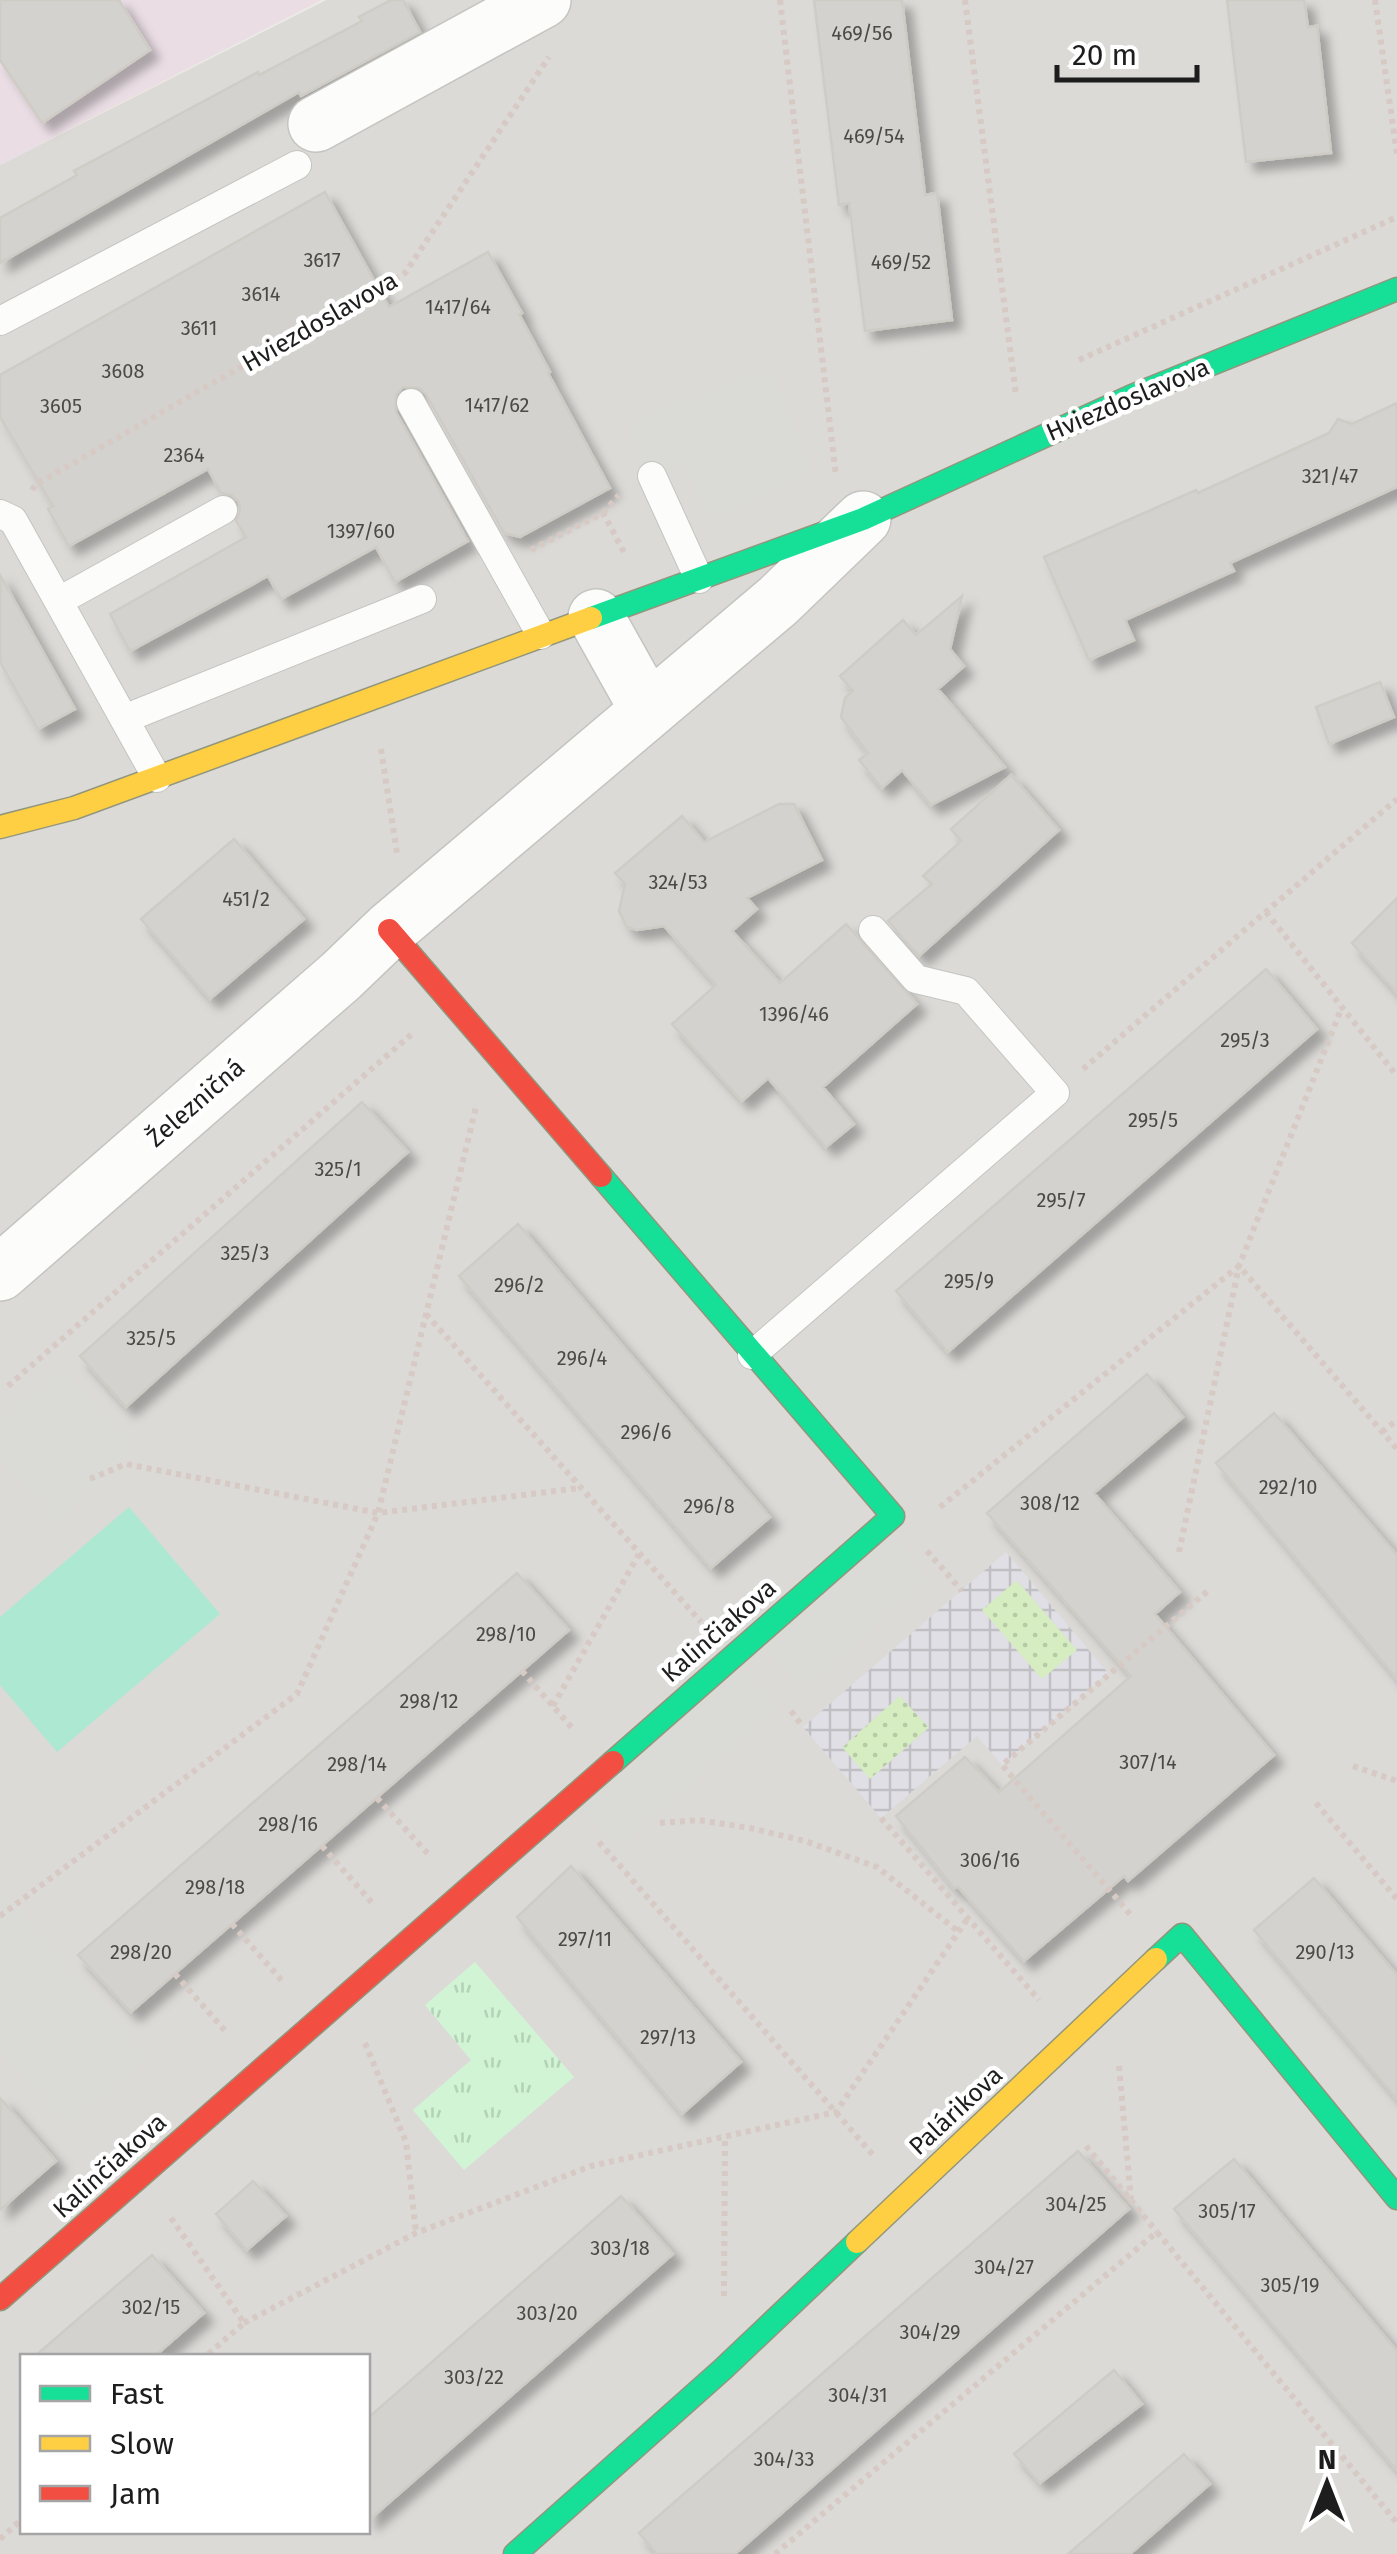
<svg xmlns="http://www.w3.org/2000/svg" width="1397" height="2554" viewBox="0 0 1397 2554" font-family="'Fira Sans',sans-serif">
  <defs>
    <pattern id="grass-dots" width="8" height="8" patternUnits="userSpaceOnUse" patternTransform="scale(2.5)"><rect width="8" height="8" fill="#d5edc1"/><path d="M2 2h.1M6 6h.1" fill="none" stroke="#b6cba5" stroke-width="1.8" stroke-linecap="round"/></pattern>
    <pattern id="park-tufts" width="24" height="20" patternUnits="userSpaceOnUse" patternTransform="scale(2.5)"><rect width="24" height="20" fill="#d1f5d4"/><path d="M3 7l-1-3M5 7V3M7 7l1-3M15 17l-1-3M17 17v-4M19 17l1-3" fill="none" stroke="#b3d2b6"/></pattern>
    <pattern id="plaza-grid" width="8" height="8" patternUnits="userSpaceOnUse" patternTransform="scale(2.5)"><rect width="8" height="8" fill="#e0dfe5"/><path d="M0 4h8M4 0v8" fill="none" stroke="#c0bfc4"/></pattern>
    <filter id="shadow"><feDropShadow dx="9" dy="9" stdDeviation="5" flood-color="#0004"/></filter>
  </defs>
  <rect width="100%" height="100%" fill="#ecebe5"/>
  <path fill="#dbdad7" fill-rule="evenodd" d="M326,0H1397V2554H0V165ZM22,2356H368V2532H22Z"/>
  <path fill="#eadee4" d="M0,0H322L0,165Z"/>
  <path fill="url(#grass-dots)" d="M1016,1580L1077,1650L1042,1680L981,1609Z
    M900,1695L929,1727L870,1779L842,1748Z"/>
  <path fill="url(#park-tufts)" d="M475,1962L574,2077L464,2170L413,2110L471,2060L425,2005Z"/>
  <path fill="#ade8d3" d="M129,1507L220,1614L57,1752L0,1685V1617Z"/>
  <path fill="#dadad7" d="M771,367L812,474L711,518L685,463L652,476L626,420Z
    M60,1367L136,1449L57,1522L0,1460V1423Z
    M883,1524L928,1579L804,1689L755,1636Z
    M731,1657L778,1708L617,1848L571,1796Z
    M0,1890L149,2055L69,2127L0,2051Z"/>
  <path fill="url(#plaza-grid)" fill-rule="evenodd" d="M1006,1552L1108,1673L1002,1765L977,1736L881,1818L803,1727ZM1017,1580L1077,1650L1042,1679L982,1610ZM900,1696L929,1728L870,1779L842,1747Z"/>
  <path fill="#d4d2ce" stroke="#cfccc6" stroke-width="2.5" filter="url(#shadow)" d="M0,0H119L150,50L42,123L0,60Z
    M391,0H403L420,32L301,96L299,92L0,263V218L77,175L74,171L258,72L259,75L362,21L359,17Z
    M814,0H902L925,195L937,193L952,320L865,331L849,203L839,205Z
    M1227,0H1304L1308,27L1317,26L1331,153L1246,162Z
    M325,192L389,307L488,252L522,313L519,314L550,372L548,373L610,488L520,537L504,533L426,394L419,388L403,387L396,395V412L468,541L395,582L376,547L281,599L268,576L130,651L110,614L246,537L236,521L240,511L239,502L231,495L221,493L208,469L69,546L48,509L53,506L0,417V375Z
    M1397,403V487L1230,563L1234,571L1125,620L1134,640L1089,660L1044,557L1196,490L1198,493L1329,433L1338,419L1352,424Z
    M0,575L75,709L38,729L0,662Z
    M962,596L950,649L964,666L938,689L1005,767L931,805L902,770L882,788L859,760L868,753L841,717L845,698L853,691L840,676L903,620L916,635Z
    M1380,682L1394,717L1329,744L1316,707Z
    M1011,775L1059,830L919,956L888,921L932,884L923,876L961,841L951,829Z
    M779,804H794L822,860L747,898L757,909L732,931L780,983L846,924L917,1004L823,1087L854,1124L826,1147L768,1078L742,1101L672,1024L716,985L664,926L637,930L627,927L619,911L625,884L615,873L682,816L704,842Z
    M234,839L304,919L210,999L141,919Z
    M1397,898V993L1352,943Z
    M1266,969L1317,1029L948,1352L896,1291Z
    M362,1102L408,1152L126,1407L80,1356Z
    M518,1224L770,1517L711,1568L459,1276Z
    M1147,1374L1183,1417L1094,1493L1180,1592L1155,1614L1274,1755L1128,1881L1124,1876L1024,1961L958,1887L954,1888L896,1816L965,1757L999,1792L1131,1676L987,1513Z
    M1274,1413L1397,1555V1679L1216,1463Z
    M517,1573L569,1630L131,2012L78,1955Z
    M571,1866L741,2062L682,2114L517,1917Z
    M1314,1878L1397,1975V2099L1254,1930Z
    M0,2098L56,2161L0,2210Z
    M1078,2151L1129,2209L735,2554H657L639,2533Z
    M1234,2159L1397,2351V2470L1174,2209Z
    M253,2181L286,2216L247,2250L216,2214Z
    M621,2196L673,2254L368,2521V2418Z
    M152,2255L204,2313L155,2356H35Z
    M1114,2370L1142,2404L1040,2483L1014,2454Z
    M1184,2454L1210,2484L1130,2554H1068Z"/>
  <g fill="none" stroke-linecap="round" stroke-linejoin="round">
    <defs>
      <path id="lane" d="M0,321L297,165
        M411,403L541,635
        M652,476L699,579
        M0,514L13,520L157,778
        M59,601L223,510
        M124,719L422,599
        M752,1355L1055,1093L966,991L916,979L873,930"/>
      <path id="street" d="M316,124L543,0
        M596,617L648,710
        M0,1273L341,976L389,930L778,601L863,519"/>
      <path id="fast" d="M591,618L863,519L1132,396L1397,289
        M601,1176L893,1516L613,1762
        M1156,1959L1182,1935L1397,2198
        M515,2554L723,2369L857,2242"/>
      <path id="slow" d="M0,827L74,808L591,618
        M857,2242L1156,1959"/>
      <path id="jam" d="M389,930L601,1176
        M0,2299L613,1762"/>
    </defs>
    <use href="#lane" stroke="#c4c4c1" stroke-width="30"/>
    <use href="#street" stroke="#c4c4c1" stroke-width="58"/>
    <use href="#fast" stroke="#92967c" stroke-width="25"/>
    <use href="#slow" stroke="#92967c" stroke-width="25"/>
    <use href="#jam" stroke="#92967c" stroke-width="25"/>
    <path stroke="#d7c9c4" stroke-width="6" stroke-dasharray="5 5" stroke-linecap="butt" d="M780,0L836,476
      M965,0L1016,395
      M1375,0L1397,154
      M1079,360L1397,217
      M32,490L35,485L405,273L549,57
      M603,513L619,495
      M531,550L603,513L625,554
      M381,749L397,853
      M1266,912L1397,1076
      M1083,1069L1397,799
      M426,1314L701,1622
      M8,1386L414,1032
      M1382,1432L1397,1420
      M90,1479L126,1464L378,1513L580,1488
      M940,1507L1239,1266L1397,1449
      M927,1551L962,1591
      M1179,1552L1239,1266L1342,1007
      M522,1671L573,1729
      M553,1706L639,1554
      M791,1711L803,1727
      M1353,1766L1397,1781
      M377,1798L430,1856
      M1316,1803L1397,1899
      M881,1818L1039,2000
      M660,1823L698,1820L750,1828L805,1841L877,1867L959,1932
      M599,1842L874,2156
      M322,1846L374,1905
      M1130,1914L1002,1765L1209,1590
      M0,1916L297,1694L378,1513L476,1107
      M232,1924L284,1983
      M175,1974L227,2033
      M365,2043L406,2142L416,2233
      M1119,2066L1131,2199
      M1086,2146L1157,2232
      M171,2218L244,2323L206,2356
      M724,2296L725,2137
      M244,2323L416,2233L591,2166L836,2112L968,1918
      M0,2539L22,2519
      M775,2554L1157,2232L1397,2523"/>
    <use href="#lane" stroke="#fcfcfb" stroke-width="28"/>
    <use href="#street" stroke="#fcfcfb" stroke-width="55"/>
    <use href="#fast" stroke="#16e098" stroke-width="22"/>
    <use href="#slow" stroke="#ffcf43" stroke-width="22"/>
    <use href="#jam" stroke="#f24e42" stroke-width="22"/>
  </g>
  <g text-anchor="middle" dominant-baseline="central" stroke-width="9" stroke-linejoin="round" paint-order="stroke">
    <g font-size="20" fill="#4b4a49">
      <text x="862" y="33">469/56</text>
      <text x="874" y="136">469/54</text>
      <text x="322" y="260">3617</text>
      <text x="901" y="262">469/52</text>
      <text x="261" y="294">3614</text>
      <text x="458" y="307">1417/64</text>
      <text x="199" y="328">3611</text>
      <text x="123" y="371">3608</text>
      <text x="497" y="405">1417/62</text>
      <text x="61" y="406">3605</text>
      <text x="184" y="455">2364</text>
      <text x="1330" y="476">321/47</text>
      <text x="361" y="531">1397/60</text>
      <text x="678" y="882">324/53</text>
      <text x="246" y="899">451/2</text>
      <text x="794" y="1014">1396/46</text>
      <text x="1245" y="1040">295/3</text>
      <text x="1153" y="1120">295/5</text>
      <text x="338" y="1169">325/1</text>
      <text x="1061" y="1200">295/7</text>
      <text x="245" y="1253">325/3</text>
      <text x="969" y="1281">295/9</text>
      <text x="519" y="1285">296/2</text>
      <text x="151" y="1338">325/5</text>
      <text x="582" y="1358">296/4</text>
      <text x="646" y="1432">296/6</text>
      <text x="1288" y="1487">292/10</text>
      <text x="1050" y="1503">308/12</text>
      <text x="709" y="1506">296/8</text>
      <text x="506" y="1634">298/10</text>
      <text x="429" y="1701">298/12</text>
      <text x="1148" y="1762">307/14</text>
      <text x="357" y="1764">298/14</text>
      <text x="288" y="1824">298/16</text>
      <text x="990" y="1860">306/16</text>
      <text x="215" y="1887">298/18</text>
      <text x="585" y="1939">297/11</text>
      <text x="141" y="1952">298/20</text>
      <text x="1325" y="1952">290/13</text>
      <text x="668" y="2037">297/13</text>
      <text x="1076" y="2204">304/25</text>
      <text x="1227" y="2211">305/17</text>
      <text x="620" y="2248">303/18</text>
      <text x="1004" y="2267">304/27</text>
      <text x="1290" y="2285">305/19</text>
      <text x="151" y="2307">302/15</text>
      <text x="547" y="2313">303/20</text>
      <text x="930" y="2332">304/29</text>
      <text x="474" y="2377">303/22</text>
      <text x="858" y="2395">304/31</text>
      <text x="784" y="2459">304/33</text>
    </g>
    <g font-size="25" fill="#1d1d1d" stroke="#fff">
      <text transform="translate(320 322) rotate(-30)">Hviezdoslavova</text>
      <text transform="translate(1128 400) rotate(-23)">Hviezdoslavova</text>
      <text transform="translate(196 1103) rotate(-41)">Železničná</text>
      <text transform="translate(719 1631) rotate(-41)">Kalinčiakova</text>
      <text transform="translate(956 2111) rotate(-43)">Palárikova</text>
      <text transform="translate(110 2166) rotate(-42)">Kalinčiakova</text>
    </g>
  </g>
  <rect x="20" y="2354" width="350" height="180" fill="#ffffff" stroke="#a5a5a5" stroke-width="2.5"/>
  <rect x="40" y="2386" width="50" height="15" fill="#16e098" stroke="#a5a5a5" stroke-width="2.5"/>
  <text x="110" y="2404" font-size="30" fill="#1d1d1d">Fast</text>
  <rect x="40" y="2436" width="50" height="15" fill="#ffcf43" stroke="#a5a5a5" stroke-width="2.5"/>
  <text x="110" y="2454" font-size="30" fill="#1d1d1d">Slow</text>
  <rect x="40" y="2486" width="50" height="15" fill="#f24e42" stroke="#a5a5a5" stroke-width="2.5"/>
  <text x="110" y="2504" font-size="30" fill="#1d1d1d">Jam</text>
  <g transform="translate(1327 2484)" stroke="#ffffff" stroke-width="8" paint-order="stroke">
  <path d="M0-8L18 38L0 25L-18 38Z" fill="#1d1d1d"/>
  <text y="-15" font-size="28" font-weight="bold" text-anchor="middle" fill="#1d1d1d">N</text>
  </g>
  <path d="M1057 65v15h140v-15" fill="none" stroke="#1d1d1d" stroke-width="5"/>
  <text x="1072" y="65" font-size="30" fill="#1d1d1d" stroke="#ffffff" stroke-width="8" paint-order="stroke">20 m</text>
</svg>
